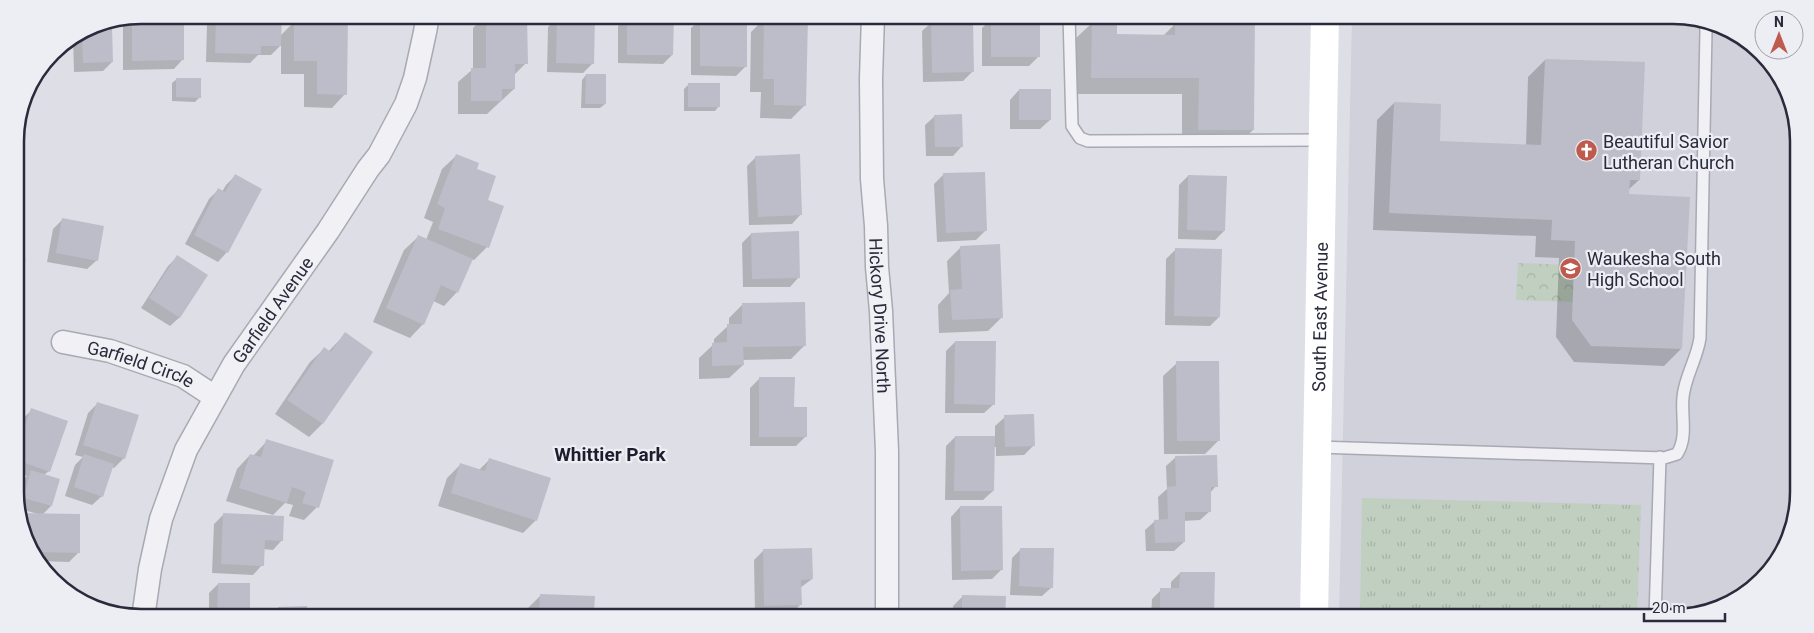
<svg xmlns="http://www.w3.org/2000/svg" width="1814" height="633" viewBox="0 0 1814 633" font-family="Roboto,sans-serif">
  <defs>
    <pattern id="grass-tufts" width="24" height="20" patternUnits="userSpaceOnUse" patternTransform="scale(1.25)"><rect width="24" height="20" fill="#c0cfc0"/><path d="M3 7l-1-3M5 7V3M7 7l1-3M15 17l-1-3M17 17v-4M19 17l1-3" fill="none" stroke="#a5b2a6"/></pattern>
    <pattern id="forest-crowns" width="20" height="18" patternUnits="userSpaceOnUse" patternTransform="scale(1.25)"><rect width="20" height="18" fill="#c0cfc0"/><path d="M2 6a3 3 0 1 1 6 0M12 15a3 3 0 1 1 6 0" fill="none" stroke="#a5b2a6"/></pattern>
  </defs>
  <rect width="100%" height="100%" fill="#dedfe6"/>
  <path fill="#d0d1db" d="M1352,15H1673L1713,22L1768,58L1798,124L1792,532L1750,592L1681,618H1339Z"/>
  <path fill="url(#grass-tufts)" d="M1362,498L1641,505L1637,618H1360Z"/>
  <path fill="url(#forest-crowns)" d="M1518,263L1574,265L1573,302L1516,300Z"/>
  <path fill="#0003" d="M141,15H165V23L183,59L174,69L123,70V24L129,17Z
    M216,15L280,36L295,21H311L317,15H346L345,94L332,108L304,107V74H281V45L271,55H258L250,63L206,62L207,24Z
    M486,15H526V63L514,75V89L487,114H458V82L473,69V28Z
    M1193,15H1253V130L1236,146H1182V94H1075V39L1092,23L1115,36H1163L1176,23L1184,24Z
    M628,17L672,55L663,64L618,63V26Z
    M557,18L592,64L583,73L547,72L548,27Z
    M701,19L728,27L746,66L736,76L691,75V28Z
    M764,19L805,105L791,119L760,118L761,92H750L751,32Z
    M992,19L1039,56L1029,66H982V28Z
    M932,22L972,72L963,81L923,82L922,31Z
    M88,27H111L112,62L103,71L74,72L73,37Z
    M1545,60L1639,180L1628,190V196L1681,349L1664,366L1574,362L1556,337L1559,258L1535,257L1536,236L1373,230L1377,120L1394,103L1439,143L1526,146L1528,77Z
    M586,75L605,104L600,108H581L582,80Z
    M177,79L199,98L195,102L172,101V83Z
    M689,84L719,106L715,111H684V89Z
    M1019,90L1050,120L1040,129H1010V100Z
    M935,116L962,146L953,156H926L925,125Z
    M456,156L475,170L487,247L474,260L471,259L457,292L444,306L433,301L423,324L410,338L373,322L404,250L418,237L426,240L433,222L424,218L442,169Z
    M756,157L801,214L792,224L749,225L747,166Z
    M943,175L986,230L976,240L937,242L934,184Z
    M235,176L227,252L218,262L185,244L209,199L218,190L222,192L226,185Z
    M1188,176L1224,231L1215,240L1178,239L1179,185Z
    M62,220L97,260L87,269L47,262L53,229Z
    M751,234L799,277L790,287H743L742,243Z
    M16,244L25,261L16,270Z
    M961,247L1002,317L988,331L939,333L938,305L949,293L947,261Z
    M1176,249L1219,317L1210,326L1165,325L1166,259Z
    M177,257L180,317L170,326L141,308L168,266Z
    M742,305L805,345L791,359L742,360L743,365L729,378L699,379V358L714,344V339L729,325V318Z
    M345,334L372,352L322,424L309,437L275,414L310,362L324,349L328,352Z
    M955,342L994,404L984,413H945L946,351Z
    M1177,363L1219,440L1205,454H1164L1163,376Z
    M760,378L793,408L806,436L796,446H750V388Z
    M98,403L124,458L114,468L112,467L102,496L92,505L65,496L75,465L83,457L75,455L88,413Z
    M32,410L49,471L44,475L51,506L42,515L79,552L69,562L39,561L17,516L38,514L17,508V496L22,481L27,476L17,472V434L22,419Z
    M1005,417L1033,446L1024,455L996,456V447H993V491L983,500H945L946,446L955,437H995V426Z
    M267,441L317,507L304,520L289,516L293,505L285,503L273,515L226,501L237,469L250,455L253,456Z
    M1176,457L1216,486L1210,493V511L1200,520L1183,521L1184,542L1174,551H1146L1145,530L1155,521H1159L1158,497L1167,489L1166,466Z
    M490,459L536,520L523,533L438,506L447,478L461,464L479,470Z
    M960,507L1001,570L992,579L952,580L951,517Z
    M224,514L282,540L273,550L263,549L262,565L253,575L212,573L214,524Z
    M1021,549L1052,587L1042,596L1010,595L1012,558Z
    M763,551L812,579L800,588L801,604L791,614H755L754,560Z
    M1180,573L1213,618H1151L1152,599L1161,590H1171V582Z
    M218,584L249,618H209V593Z
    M541,595L593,613L612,618H527V609Z
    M963,596L1004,618H953V606Z
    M278,608L306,618H274V613Z"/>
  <path fill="#bcbdc8" d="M141,15H166V22L184,21V60L132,61V17Z
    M216,15H282L281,46H261V54L215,53Z
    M317,15H348L347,95L317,94V61H294V20H317Z
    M486,15H527L528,64H515V89H502V101H471V68H486Z
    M627,15L674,16L673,55H627Z
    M1199,15H1255L1254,130H1198L1199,78H1091L1092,21H1117V34L1175,35V22L1199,23Z
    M557,16L595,17L594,64L556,63Z
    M764,17L808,18L806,106L774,105V79H763Z
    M700,18H730V25H747V67L700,66Z
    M991,18H1040V57H991Z
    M931,20H973L974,72L932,73Z
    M112,25L113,62L83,63L82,31L91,26Z
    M1545,59L1645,62L1640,180H1630L1629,194L1690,197L1682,349L1591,346L1572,320L1575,241L1551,240L1552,220L1389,213L1394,102L1441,104L1440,141L1541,145Z
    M586,74H606V104H585Z
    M176,78H201V98L176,97Z
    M688,83H720V107H688Z
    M1019,89H1051V120H1019Z
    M962,114L963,147H935L934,115Z
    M456,154L479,163L477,169L496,176L488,200L504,206L489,248L438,229L445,208L437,204Z
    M800,154L802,215L758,217L755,156Z
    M985,172L987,231L946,233L943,173Z
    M235,174L262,189L228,253L194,235L218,188L225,192Z
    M1188,175L1227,176L1225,231L1187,230Z
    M62,218L104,226L98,261L56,253Z
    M799,231L800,278L752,279L751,233Z
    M418,235L473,259L458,293L441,285L424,325L386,308Z
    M16,241L26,261L16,266Z
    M1000,244L1003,318L952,320L950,290L962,289L960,246Z
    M1175,248L1222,249L1220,317L1174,316Z
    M177,255L208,275L180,318L149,298Z
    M805,302L806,346L743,347L744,365L712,366V343L727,342V324H742V303Z
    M345,332L373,352L323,424L287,400L324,347L331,352Z
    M955,341H996L995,405L954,404Z
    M1176,361H1219L1220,441H1177Z
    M759,377H795L794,407H807V437H759Z
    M97,402L139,415L125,459L83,445Z
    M31,408L68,421L50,472L17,460V448Z
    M1034,414L1035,446L1005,447L1004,415Z
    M955,436H995L994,491H954Z
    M266,439L334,460L319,508L302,503L306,492L292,487L287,503L239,488L250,454L261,457Z
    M84,454L114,464L103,497L74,487Z
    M1217,455L1218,487H1211V512H1185V542L1155,543L1154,520L1168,519L1167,487L1176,486L1175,456Z
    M489,458L551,478L537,521L451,493L460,463L485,471Z
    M31,470L60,479L52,506L23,498Z
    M960,506H1002L1003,570L961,571Z
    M17,513L80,514V553L35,552L17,516Z
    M223,513L284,516L283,541L265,540L264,566L221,564Z
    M812,548L813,579L801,580L802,605L764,606L763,549Z
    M1020,548H1054L1053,588L1019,586Z
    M1180,572H1215L1214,618H1160V588H1179Z
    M218,583H250V618H217Z
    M540,594L595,596L594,611L614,612L613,618H539Z
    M962,595L1006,596L1005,618H962Z
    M307,606V618H278V607Z"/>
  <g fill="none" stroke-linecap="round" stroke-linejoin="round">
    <defs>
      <path id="lane" d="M1069,15L1072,126L1080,138L1088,141L1322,140
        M1317,447L1664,458L1677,454C1688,437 1681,416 1683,397C1685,376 1697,359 1700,338L1706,30L1704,20
        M1655,618L1660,457"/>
      <g id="street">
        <path id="s1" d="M873,15L871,79L872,179L876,226L877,267L881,311L887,451V618"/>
        <path id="s2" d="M63,342L110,351L183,376L215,397"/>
        <path id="s3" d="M143,618L150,569L161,519L186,450L234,364L328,231L368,169L379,155L406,104L415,78L425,32L428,15"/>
      </g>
    </defs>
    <use href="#lane" stroke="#a8a9b3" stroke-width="14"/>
    <use href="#street" stroke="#a8a9b3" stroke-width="25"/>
    <use href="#lane" stroke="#f0f0f5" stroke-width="11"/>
    <use href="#street" stroke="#f0f0f5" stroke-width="22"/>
    <path stroke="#fff" stroke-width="28" id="s4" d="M1314,618L1325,15"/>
  </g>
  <defs>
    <symbol id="church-disc" viewBox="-11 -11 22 22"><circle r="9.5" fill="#bf5b4e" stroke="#edeef4"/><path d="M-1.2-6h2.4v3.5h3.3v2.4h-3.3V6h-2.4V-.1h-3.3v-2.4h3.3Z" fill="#fff"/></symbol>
    <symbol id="school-disc" viewBox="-11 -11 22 22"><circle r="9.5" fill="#bf5b4e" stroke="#edeef4"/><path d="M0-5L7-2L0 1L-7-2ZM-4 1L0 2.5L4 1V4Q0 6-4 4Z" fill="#fff"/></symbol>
  </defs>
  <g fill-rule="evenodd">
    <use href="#church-disc" x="1574" y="138" width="25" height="25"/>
    <use href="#school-disc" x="1558" y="256" width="25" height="25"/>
  </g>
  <g text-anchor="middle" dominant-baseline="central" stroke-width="4.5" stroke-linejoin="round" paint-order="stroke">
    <g font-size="18" fill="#292a3b" stroke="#edeef4" text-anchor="start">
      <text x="1603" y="141">Beautiful Savior<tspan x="1603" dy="21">Lutheran Church</tspan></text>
      <text x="1587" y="258">Waukesha South<tspan x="1587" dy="21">High School</tspan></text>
    </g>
    <g font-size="18" fill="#292a3b" stroke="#edeef4">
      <text stroke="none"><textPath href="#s3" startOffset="339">Garfield Avenue</textPath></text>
      <text stroke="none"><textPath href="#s1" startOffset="301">Hickory Drive North</textPath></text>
      <text stroke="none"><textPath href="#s4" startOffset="301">South East Avenue</textPath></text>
      <text stroke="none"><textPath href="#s2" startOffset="81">Garfield Circle</textPath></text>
    </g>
    <g font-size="19" font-weight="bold" fill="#1b1c2c" stroke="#edeef4">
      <text x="610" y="454">Whittier Park</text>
    </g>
  </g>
  <path d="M0 0H1814V633H0ZM141 24H1673A117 117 0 0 1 1790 141V492A117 117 0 0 1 1673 609H141A117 117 0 0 1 24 492V141A117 117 0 0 1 141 24Z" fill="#edeef4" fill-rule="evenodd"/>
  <path fill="none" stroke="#292a3b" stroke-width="2.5" d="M141 24H1673A117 117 0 0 1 1790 141V492A117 117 0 0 1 1673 609H141A117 117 0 0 1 24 492V141A117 117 0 0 1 141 24Z"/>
  <g transform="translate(1779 35)"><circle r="24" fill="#edeef4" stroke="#9fa0aa"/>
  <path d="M0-4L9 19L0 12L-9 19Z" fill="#bf5b4e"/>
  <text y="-8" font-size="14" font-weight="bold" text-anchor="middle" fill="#292a3b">N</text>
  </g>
  <path d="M1644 613v8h81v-8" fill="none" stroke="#292a3b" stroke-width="2.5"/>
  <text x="1652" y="613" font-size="15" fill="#292a3b" stroke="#edeef4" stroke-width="4" paint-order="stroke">20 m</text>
</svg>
